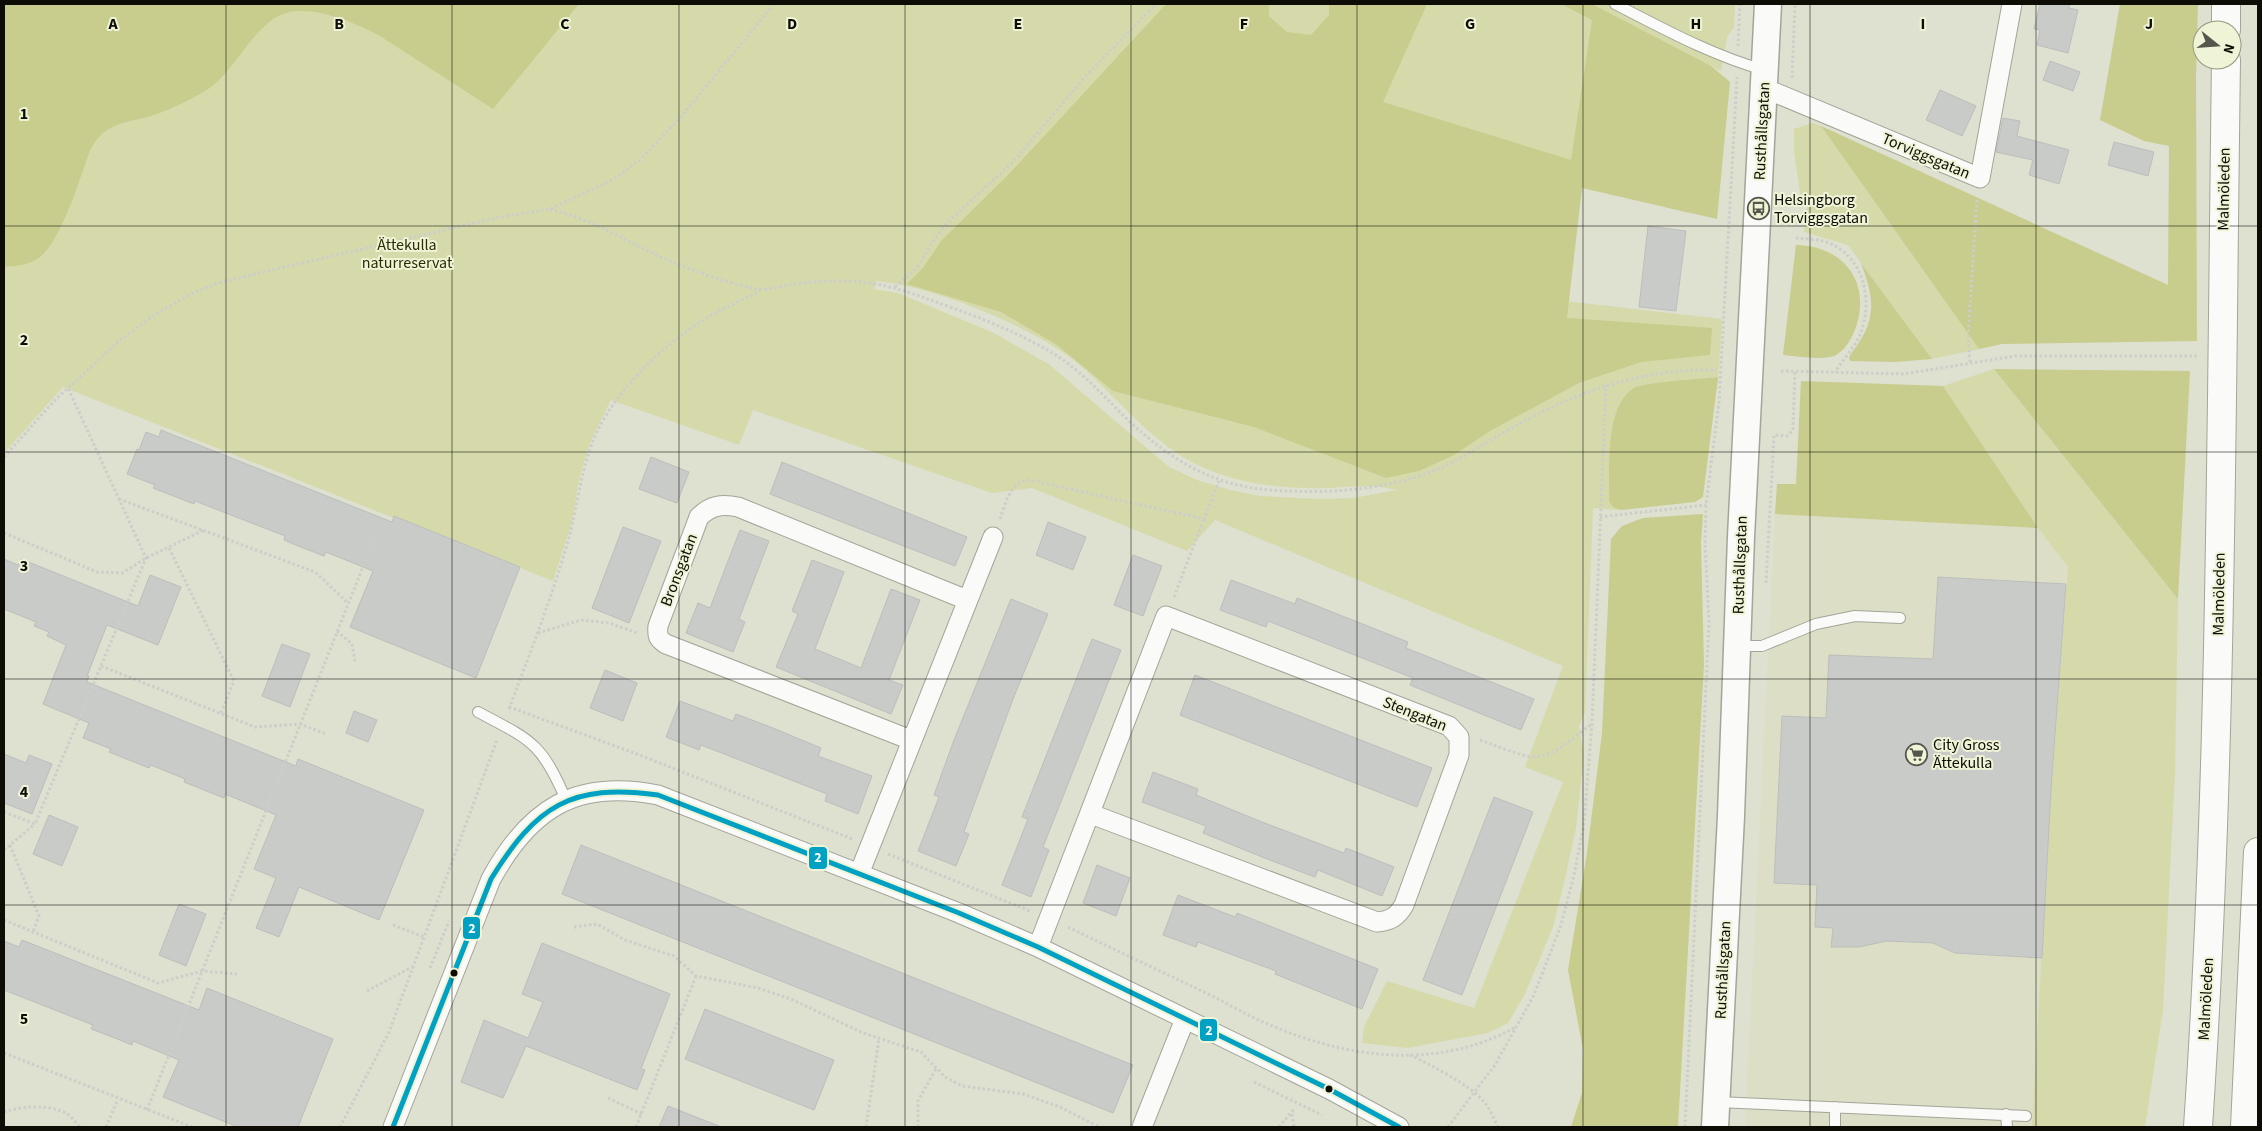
<svg xmlns="http://www.w3.org/2000/svg" width="2262" height="1131" viewBox="0 0 2262 1131" font-family="'Source Sans 3',sans-serif">
  <rect width="100%" height="100%" fill="#dee0d0"/>
  <path fill="#dcdfc5" d="M1775,514L2038,528L2068,567L2051,789L2032,1127H1745Z"/>
  <path fill="#d6daab" fill-rule="evenodd" d="M4,4H1735L1734,27L1727,37L1721,71L1694,58L1688,213L1581,186L1565,301L1722,319L1718,381L1700,500L1617,510L1593,508L1585,713L1579,726L1584,755L1576,828L1565,879L1553,927L1525,994L1508,1023L1488,1033L1407,1048L1362,1043L1364,1027L1387,981L1474,1008L1563,782L1525,767L1563,666L1215,520L1187,551L1032,488L992,493L753,410L739,445L611,400L591,440L584,462L578,485L572,522L553,581L63,387L4,453ZM876,281C933,286 1030,326 1075,361C1117,396 1151,444 1202,467C1241,485 1286,489 1328,488C1350,487 1374,484 1396,490L1354,498L1320,499L1260,496L1230,490L1197,480L1169,467L1050,365L994,333L898,293L874,289Z
    M1812,123L1821,126L1979,349L1932,359L1848,245L1804,232L1807,207L1802,204L1801,199L1794,152V129Z
    M1994,369L2178,599L2175,773L2163,1010L2145,1127H2032L2051,789L2068,567L2038,528L1943,386Z"/>
  <path fill="#c8cc8c" d="M4,4H579L493,109L380,36C355,23 319,7 289,12C256,19 236,71 208,89C192,99 174,108 157,114C132,123 110,119 93,145C88,153 86,164 82,173C75,194 58,243 40,257C30,265 16,266 4,267Z
    M1166,4H1269V16L1287,32L1311,35L1329,15V4H1427L1383,102L1571,160L1592,20L1561,4H1592L1711,66L1730,82L1717,219L1582,188L1567,318L1712,328L1710,355L1641,362L1579,383L1490,431L1454,455L1419,471L1386,478L1254,427L1113,391L1057,345L1001,312L907,284L923,268L941,241L1010,173Z
    M2120,4H2198L2196,77L2197,341L2002,344L1979,349L1821,126L2168,285L2169,146L2144,141L2100,120Z
    M1796,245C1843,246 1871,281 1856,327C1852,338 1846,349 1836,355C1826,361 1796,356 1783,355Z
    M1861,263L1932,359L1895,362L1850,361L1849,357C1854,349 1860,342 1864,334C1877,308 1870,288 1861,263Z
    M1994,369L2190,371L2178,599Z
    M1718,377L1703,497L1695,502L1621,510L1613,507L1609,501C1610,470 1604,406 1634,388C1644,382 1703,379 1718,377Z
    M1801,381L1943,386L2038,528L1775,514L1777,484H1796Z
    M1703,514L1701,543L1704,665L1678,1127H1571L1582,1093L1583,1049L1568,970L1587,853L1602,733L1611,539L1622,526L1643,518Z"/>
  <path fill="#c9cbc9" stroke="#bcbebc" d="M2040,4H2070L2069,8L2078,10L2068,53L2037,45L2040,30L2034,29Z
    M2050,61L2080,72L2073,91L2043,80Z
    M1940,90L1976,106L1962,136L1926,120Z
    M2003,118L2020,121L2017,136L2069,150L2059,184L2029,175L2033,160L1996,152Z
    M2114,142L2154,152L2148,176L2108,165Z
    M1648,226L1686,231L1676,311L1639,307Z
    M161,430L392,522L394,516L520,567L476,678L350,627L373,571L326,552L324,556L298,546L284,540L285,536L195,501L194,504L153,488L155,485L127,474L137,449L139,450L146,432L159,437Z
    M651,457L689,472L677,503L639,489Z
    M782,462L967,537L955,566L770,494Z
    M1048,522L1086,537L1073,570L1036,555Z
    M623,527L661,541L629,623L592,608Z
    M740,530L769,541L739,619L745,622L733,652L686,633L698,603L710,608Z
    M1133,555L1162,566L1143,616L1114,605Z
    M4,559L18,565L21,559L138,606L150,575L181,587L158,645L107,625L87,676H89L87,682L296,766L298,759L424,810L379,920L299,887L279,937L256,928L276,878L254,869L276,815L225,794L224,798L184,782L185,779L151,765L149,768L109,752L111,749L83,738L89,723L43,704L66,645L47,636L49,632L34,626L36,622L4,609Z
    M812,560L844,572L815,649L861,668L891,589L920,600L889,680L903,685L891,714L776,667L798,614L792,611Z
    M1938,577L2066,584L2051,789L2042,958L1955,953L1933,943L1887,941L1859,947H1831L1833,928L1815,927L1817,885L1774,883L1782,716L1826,718L1829,655L1933,659Z
    M1231,580L1295,604L1297,598L1408,642L1406,648L1534,699L1521,730L1410,685L1413,678L1268,621L1266,627L1220,610Z
    M1011,599L1048,614L1013,699L964,832L969,834L956,866L918,851L939,797L934,795L954,740Z
    M1092,639L1121,650L1043,847L1049,850L1031,897L1002,885L1028,819L1022,817Z
    M282,644L310,654L290,707L262,696Z
    M605,670L637,683L623,721L590,708Z
    M1195,675L1432,768L1417,807L1180,715Z
    M680,701L733,721L736,714L768,726L821,748L818,756L872,776L858,814L825,801L827,794L701,745L699,750L666,737Z
    M354,711L377,720L368,742L346,733Z
    M4,754L26,763L29,755L52,764L32,814L4,803Z
    M1153,772L1198,789L1196,795L1262,822L1344,853L1346,848L1394,867L1382,896L1318,870L1315,877L1267,859L1203,833L1206,826L1142,802Z
    M1494,797L1533,812L1462,995L1423,980Z
    M49,815L78,827L62,866L33,854Z
    M581,845L1133,1065L1113,1113L562,894Z
    M1097,865L1130,878L1116,916L1083,903Z
    M1178,895L1235,917L1237,913L1378,969L1362,1009L1275,974L1276,971L1198,942L1196,947L1163,935Z
    M179,904L206,914L186,966L159,955Z
    M22,940L199,1010L207,988L333,1039L298,1127H238L163,1097L179,1060L133,1041L132,1045L120,1040L91,1029L93,1025L4,990V941L19,947Z
    M542,943L670,994L641,1069L645,1070L637,1090L526,1046L503,1098L461,1082L484,1020L528,1038L543,1002L522,994Z
    M705,1009L834,1060L814,1110L685,1059Z
    M668,1106L719,1126V1127H659Z"/>
  <g fill="none" stroke-linecap="round" stroke-linejoin="round">
    <defs>
      <path id="service" d="M1615,4C1664,29 1711,55 1764,70
        M1738,646H1762L1816,624L1855,616L1900,618
        M478,712C531,740 542,743 566,800
        M1717,1102L2026,1116
        M2006,1114L2007,1127
        M1835,1127V1107"/>
      <path id="minor" d="M1764,88L1980,178L2012,4
        M911,740L666,644C658,639 657,636 658,626L699,517C711,505 722,504 738,507L967,600
        M859,874L993,537
        M1038,947L1166,616L1449,726L1459,737V755L1404,905C1397,917 1390,921 1377,922L1091,814
        M393,1127L491,879C530,808 576,779 658,795L959,913L1038,947L1329,1089L1399,1127
        M1142,1127L1185,1019"/>
      <path id="secondary" d="M1715,1127L1731,816L1741,537L1768,4"/>
      <path id="motorway" d="M2226,30V4
        M2198,1127C2222,772 2221,416 2226,60
        M2245,1127L2258,852"/>
    </defs>
    <use href="#service" stroke="#a3a598" stroke-width="12"/>
    <use href="#minor" stroke="#a3a598" stroke-width="21"/>
    <use href="#secondary" stroke="#a3a598" stroke-width="29"/>
    <use href="#motorway" stroke="#a3a598" stroke-width="30"/>
    <path stroke="#cdcdc9" stroke-width="3" stroke-dasharray="2.5 2.5" stroke-linecap="butt" d="M1738,46L1740,4
      M1792,78L1795,4
      M550,209C594,220 621,239 661,257C691,270 725,283 757,289C767,291 779,286 788,285C807,282 827,281 846,281C885,282 914,294 950,307C984,319 1018,333 1049,351C1081,369 1104,397 1130,422C1171,460 1214,486 1270,490C1325,494 1381,491 1433,471C1462,460 1489,440 1517,425C1578,391 1645,368 1717,370
      M1796,238C1804,239 1814,239 1823,241C1864,253 1875,301 1859,337C1853,349 1842,361 1835,372
      M895,287L917,268L931,244L947,223L1013,162L1083,79L1156,4
      M1970,362L1968,337L1977,198
      M1781,371L1904,374L2015,356H2197
      M4,457L56,399L119,341L156,314L191,294L218,283L259,273L496,218L550,209L612,180L640,160L680,118L774,4
      M119,499L315,572L348,603
      M1600,517L1706,505
      M1000,519C1006,502 1010,481 1030,480L1204,519L1219,481
      M4,533L97,572L122,573L146,558L204,530
      M169,548L234,681L221,713
      M1766,583L1774,435L1787,436L1793,430L1795,371
      M1174,597L1204,519
      M337,631L352,644L355,662
      M538,633L581,620L609,623L637,633
      M101,666L255,727L300,724L326,734
      M509,707L637,754L852,839
      M509,709C529,655 550,603 566,548C576,516 579,481 590,449C607,397 664,343 710,316C726,307 744,299 760,291
      M1480,740C1495,745 1521,757 1536,757C1556,756 1576,735 1592,724
      M4,812L35,824L146,558L68,388
      M10,845L39,916L33,932
      M4,850L35,824
      M888,854L1030,911
      M4,920L158,983L202,971L237,974
      M393,925L424,937
      M574,927L597,924L625,940L674,956L696,976L758,988L791,999L863,1033L921,1052L945,1077L962,1086L1023,1094L1060,1107L1099,1127
      M1068,927C1113,949 1158,970 1202,991C1223,1001 1243,1013 1263,1022C1344,1058 1435,1072 1516,1027
      M430,968L449,921
      M367,991L414,966
      M4,1053L192,1127
      M1410,1055C1431,1065 1472,1086 1485,1103C1491,1111 1494,1119 1498,1127
      M1254,1082L1322,1115
      M608,1098L642,1114
      M147,1110L378,529
      M4,1112C23,1106 47,1104 66,1113C71,1116 76,1123 80,1127
      M1292,1114L1294,1127
      M106,1127L118,1099
      M340,1127L389,1032L497,740
      M636,1127L696,976
      M866,1127L879,1039
      M918,1127V1101L937,1067
      M1279,1127L1295,1108
      M1448,1127L1495,1065L1534,995L1561,925L1574,875L1584,824L1592,723L1606,385
      M1685,1127L1709,622L1705,543L1706,505L1719,402L1737,77"/>
    <use href="#service" stroke="#fafaf8" stroke-width="10"/>
    <use href="#minor" stroke="#fafaf8" stroke-width="19"/>
    <use href="#secondary" stroke="#fafaf8" stroke-width="26"/>
    <use href="#motorway" stroke="#fafaf8" stroke-width="28"/>
    <defs>
      <path id="bus-1" d="M393,1127L491,879C536,806 571,783 658,795L959,913L1038,947L1329,1089L1399,1127"/>
    </defs>
    <use href="#bus-1" stroke="#f0f4d7" stroke-width="9"/>
    <use href="#bus-1" stroke="#01a1c4" stroke-width="5"/>
  </g>
  <path fill="none" stroke="#0d0d05" stroke-width="1" stroke-opacity="0.55" d="M226,4V1127M452,4V1127M679,4V1127M905,4V1127M1131,4V1127M1357,4V1127M1583,4V1127M1810,4V1127M2036,4V1127M4,226H2258M4,452H2258M4,679H2258M4,905H2258"/>
  <defs>
    <symbol id="bus-ring" viewBox="-11 -11 22 22"><circle r="9.5" fill="#f0f4d7" stroke="#56574c" stroke-width="1.5"/><path d="M-5-6H5V4H4V6H2V4H-2V6H-4V4H-5ZM-3.5-4V0h7V-4ZM-3.5 1.2v1.5H-2V1.2ZM2 1.2v1.5H3.5V1.2Z" fill="#56574c"/></symbol>
    <symbol id="supermarket-ring" viewBox="-11 -11 22 22"><circle r="9.5" fill="#f0f4d7" stroke="#56574c" stroke-width="1.5"/><path d="M-6-5.5h2.5l.6 2H6L4.5 2H-2.5L-4.4-4H-6ZM-1.5 3.2a1.3 1.3 0 1 0 .1 0ZM3 3.2a1.3 1.3 0 1 0 .1 0Z" fill="#56574c"/></symbol>
  </defs>
  <g fill-rule="evenodd">
    <use href="#bus-ring" x="1746" y="196" width="25" height="25"/>
    <use href="#supermarket-ring" x="1904" y="742" width="25" height="25"/>
  </g>
  <g fill="#0d0d05" stroke="#f0f4d7" stroke-width="2">
    <circle cx="454" cy="973" r="4.5"/>
    <circle cx="1329" cy="1089" r="4.5"/>
  </g>
  <g text-anchor="middle" dominant-baseline="central" stroke-width="4" stroke-linejoin="round" paint-order="stroke">
    <g font-size="16" fill="#0d0d05" stroke="#f0f4d7">
      <text transform="translate(1762 131) rotate(-87)">Rusthållsgatan</text>
      <text transform="translate(1926 156) rotate(23)">Torviggsgatan</text>
      <text transform="translate(2224 189) rotate(-89)">Malmöleden</text>
      <text transform="translate(1740 565) rotate(-88)">Rusthållsgatan</text>
      <text transform="translate(679 570) rotate(-69)">Bronsgatan</text>
      <text transform="translate(2219 594) rotate(-89)">Malmöleden</text>
      <text transform="translate(1415 714) rotate(22)">Stengatan</text>
      <text transform="translate(1723 970) rotate(-87)">Rusthållsgatan</text>
      <text transform="translate(2206 999) rotate(-87)">Malmöleden</text>
    </g>
    <g font-size="16" fill="#0d0d05" stroke="#f0f4d7" text-anchor="start">
      <text x="1774" y="200">Helsingborg<tspan x="1774" dy="18">Torviggsgatan</tspan></text>
      <text x="1933" y="745">City Gross<tspan x="1933" dy="18">Ättekulla</tspan></text>
    </g>
    <g font-size="16" fill="#2c2e01" stroke="#f0f4d7">
      <text x="407" y="245">Ättekulla<tspan x="407" dy="18">naturreservat</tspan></text>
    </g>
  </g>
  <g font-size="16" text-anchor="middle" font-weight="bold" fill="#0d0d05" stroke="#f0f4d7" stroke-width="4" stroke-linejoin="round" paint-order="stroke">
    <text x="113" y="29">A</text>
    <text x="339" y="29">B</text>
    <text x="565" y="29">C</text>
    <text x="792" y="29">D</text>
    <text x="1018" y="29">E</text>
    <text x="1244" y="29">F</text>
    <text x="1470" y="29">G</text>
    <text x="1696" y="29">H</text>
    <text x="1923" y="29">I</text>
    <text x="2149" y="29">J</text>
    <text x="24" y="119">1</text>
    <text x="24" y="345">2</text>
    <text x="24" y="571">3</text>
    <text x="24" y="797">4</text>
    <text x="24" y="1024">5</text>
  </g>
  <g stroke="#f0f4d7" stroke-width="2">
    <rect x="808" y="846" width="20" height="24" rx="5" fill="#01a1c4"/>
    <rect x="462" y="916" width="19" height="24" rx="5" fill="#01a1c4"/>
    <rect x="1199" y="1018" width="19" height="24" rx="5" fill="#01a1c4"/>
  </g>
  <g font-size="14" text-anchor="middle" font-weight="bold" fill="#fff">
    <text x="818" y="862">2</text>
    <text x="472" y="933">2</text>
    <text x="1209" y="1035">2</text>
  </g>
  <rect width="2262" height="1131" fill="none" stroke="#0d0d05" stroke-width="10"/>
  <g transform="translate(2217 45) rotate(107)"><circle r="24" fill="#f0f4d7" stroke="#959883"/>
  <path d="M0-4L9 19L0 12L-9 19Z" fill="#56574c"/>
  <text y="-8" font-size="14" font-weight="bold" text-anchor="middle" fill="#0d0d05">N</text>
  </g>
</svg>
